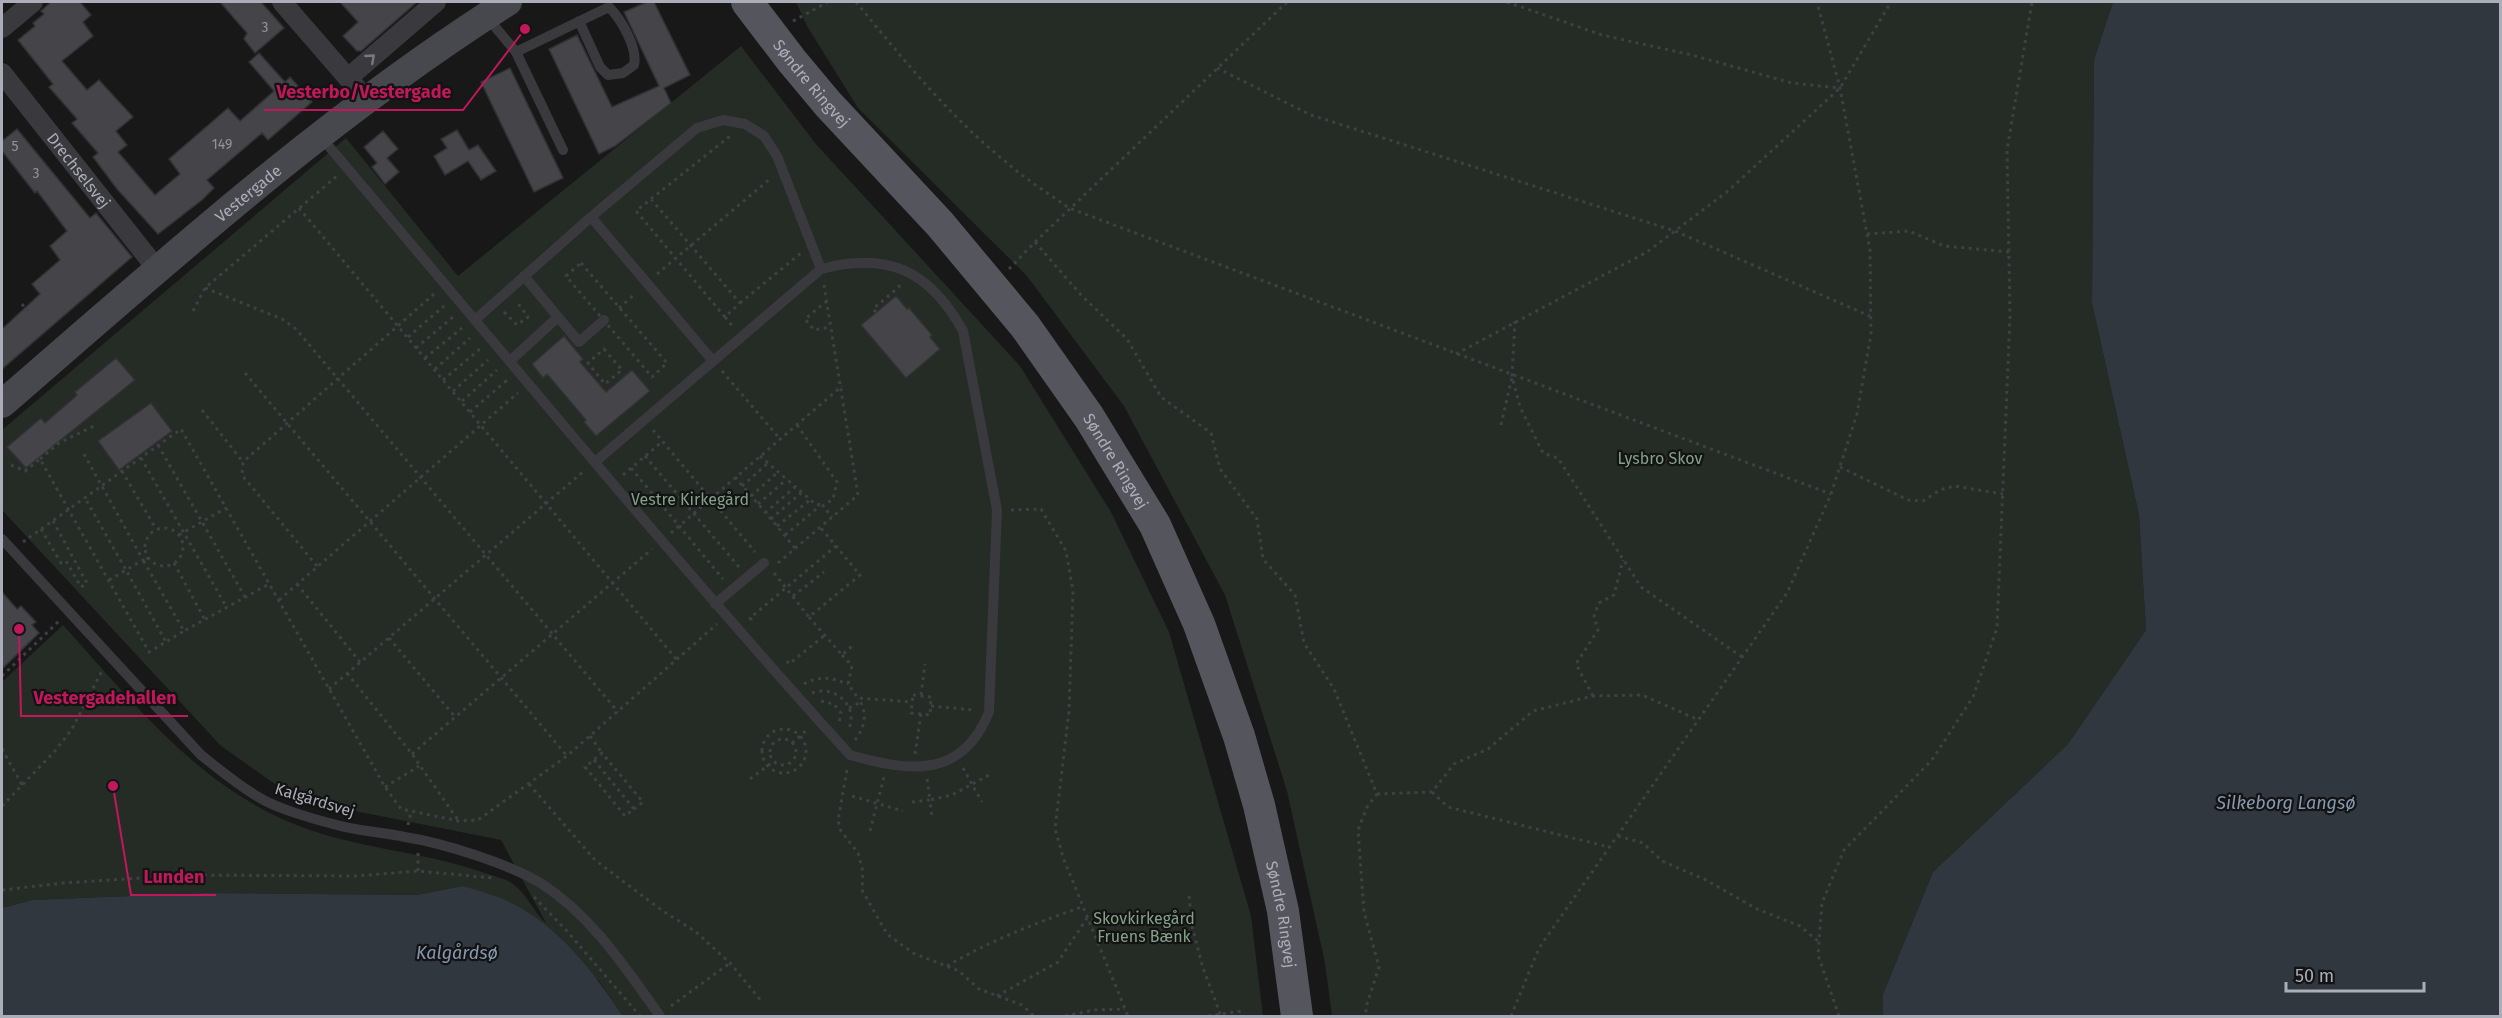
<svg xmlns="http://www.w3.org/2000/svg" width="2502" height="1018" viewBox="0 0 2502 1018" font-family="'Fira Sans',sans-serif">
  <rect width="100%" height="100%" fill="#181819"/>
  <path fill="#242c25" d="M796,2H2113L2094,60L2092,303L2139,515L2146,630L2068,744L1933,872L1883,994V1016H1332L1325,963L1287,791L1225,595L1124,406L1027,276L858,108L807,26Z
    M741,46L815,143L1020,366L1111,512L1169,632L1251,916L1263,1016H623L599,981L463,886L417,895L205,893L32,900L2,908V682L63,625C129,698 194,781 287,821C350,849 420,850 485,873C493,876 503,878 510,882C525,890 534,913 546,923L501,840L340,808L275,784L221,746L2,510V430L346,138L458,276Z"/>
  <path fill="#31373e" d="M2113,2H2500V1016H1883V994L1933,872L2068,744L2146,630L2139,515L2092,303L2094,60Z
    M463,886C478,891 496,895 511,903C559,926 594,973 623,1016H2V908L32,900L205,893L417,895Z"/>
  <path fill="#454549" stroke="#323235" stroke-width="1.5" d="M51,2H80L91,15L83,22L93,36L62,61L87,90L99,80L133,117L116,131L127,145L118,152L155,195L180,174L169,159L228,108L240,121L274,91L249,62L259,53L285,82L290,77L312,102L268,140L262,133L207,180L214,188L202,200L158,234L117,189L93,157L98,153L72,123L77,119L49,87L53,84L18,40L35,26L33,23L44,14L41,11Z
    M220,2H261L284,28L255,53L244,39L247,33Z
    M340,2H417L361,51H357L343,36L358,22Z
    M647,2H654L690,75L664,88L671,103L615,146L599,154L549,49L577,35L612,107L659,86L624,12Z
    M510,68L563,178L534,192L481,82Z
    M17,129L90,218L96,213L132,257L2,369V329L40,294L32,284L60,260L50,246L67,231L37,191L35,193L2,151V141Z
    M457,130L469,150L478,145L496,171L481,180L468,161L445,175L434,156L447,148L441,139Z
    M383,131L398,149L387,158L399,172L385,184L372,167L377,163L364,147Z
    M896,296L907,309L909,308L932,335L930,337L940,349L906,378L861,325Z
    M564,336L583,359L580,362L606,392L632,370L650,391L596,436L584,422L586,420L547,374L543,378L532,364Z
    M116,358L135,380L26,468L7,447L41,418L45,423L77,395L75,392Z
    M151,403L172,431L119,470L98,441Z
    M2,592L17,609L21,606L36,622L32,625L39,633L2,669Z"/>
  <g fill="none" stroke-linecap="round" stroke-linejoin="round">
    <path stroke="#3f4045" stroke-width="3" stroke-dasharray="3 4.5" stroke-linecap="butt" d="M856,2C902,58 949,116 1006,162C1025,179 1048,193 1069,208L1831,494
      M1507,2L1602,35L1692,55L1792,83L1840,88
      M793,21L828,2
      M1217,68L1311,115L1675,231L1870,316
      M651,199L740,303L725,317L636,211L730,136
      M299,208L677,660
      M1867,234L1909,231L1944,246L2009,252
      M1035,242L1287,2
      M581,263L667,363L652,377L566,276Z
      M1009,269L1035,242L1081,295L1127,339L1161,397L1211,433L1220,469L1257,519L1263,559L1295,595L1304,643L1334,689L1377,794L1367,807L1358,830L1364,912L1379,967L1366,1007V1016
      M657,274L771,178
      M205,288L282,319L296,329L618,712
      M827,301L805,319L814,330L831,327
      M740,303L801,253
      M22,304L28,312
      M619,308L636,293
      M193,311L205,288L337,176
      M504,312L517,325L528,317L517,302
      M876,312L873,309L899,287V283
      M725,317L733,327
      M1515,321L1512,376L1520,407L1543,453L1558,458L1641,587L1742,657
      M408,337L444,306
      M416,348L453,317
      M604,349L622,370L605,384L588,363Z
      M1456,354L1647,252L1728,191L1840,88L1891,2
      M425,358L462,328
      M435,369L470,338
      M722,371L780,439
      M245,373L567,756
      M443,380L480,349
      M453,391L488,360
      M462,401L497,370
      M202,410L243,462
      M470,412L506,381L505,380
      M797,425L837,482L833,499L823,506L832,517
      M1501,425L1512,377
      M653,430L755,552
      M158,445L245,597
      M84,454L143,560L126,570L85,498
      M645,456L739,567
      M760,456L814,503L823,506
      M141,458L227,608
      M40,459L59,443L94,426
      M11,465L25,471L40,459L149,652L184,631
      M1840,467L1908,500L1923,501L1940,490L1954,486L2003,494
      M631,468L723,579
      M122,471L156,529
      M623,475L663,441
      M735,477L771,519
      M742,486L767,464
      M751,496L778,472
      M758,504L786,480
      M1011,510L1041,509L1066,551L1073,591L1069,711L1055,829L1064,860L1128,1016
      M765,513L795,487
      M777,526L810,500
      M145 547a19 19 0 1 1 38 0a19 19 0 1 1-38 0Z
      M41,529L61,563L66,561L81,587L87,583L53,521
      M671,533L842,386
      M179,535L226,508
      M785,535L820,506
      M23,542L181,429L385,787L401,809L459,821L478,820L567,756L717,624
      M795,548L771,519L801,493
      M149,558L143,560L184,631L269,584
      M174,563L205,620
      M778,563L858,495L824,285
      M317,566L242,475L243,462L434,294
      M774,573L809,617L860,575L820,527
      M109,580L126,570L166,642
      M297,584L360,662
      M793,596L824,572
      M279,600L518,393
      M809,617L842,655L852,646
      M752,620L750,618L836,546
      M389,638L455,717
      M842,655L852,666L848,684L858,698L912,702
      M787,661L789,664L825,635
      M347,673L412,754L458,820
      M2,676L59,621
      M804,684C819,675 832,678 848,684
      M329,689L584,471
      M812,693C835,684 860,707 848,730
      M913,695L931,697L930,715L911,713Z
      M921,695L925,664
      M1593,696L1576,664L1598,630L1594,616L1599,603L1614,595L1623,560
      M821,701L834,704L841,713L839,723
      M931,706L974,710
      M849,708L861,702
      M762 751a22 22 0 1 1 44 0a22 22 0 1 1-44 0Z
      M590,736L602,753
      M770 752a13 13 0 1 1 26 0a13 13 0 1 1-26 0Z
      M855,740C865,728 868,712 858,698
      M792,743L808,729
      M2,749L22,785
      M412,754L652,549
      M915,754L921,714
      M594,760L634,809L625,816L585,767L602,753L643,802L634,809
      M963,768L982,802
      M847,770L838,820L841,831L858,853L863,872L862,890L887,934L913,953L959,971L979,989L1022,1005L1034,1016
      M750,779L774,761
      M927,779L930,800L952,795L989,775
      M529,784L595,860L660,909L696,932L730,963L763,1003
      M385,787L419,766
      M1432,792L1448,807L1609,847
      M1377,794L1432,792L1454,764L1488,749L1533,711L1593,696L1642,695L1699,720
      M852,796L903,811
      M912,802L930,800L932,817
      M2,806L55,751L72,729L103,669
      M408,825L411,812
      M870,831L884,777
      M1618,836L1643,843L1662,861L1706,880L1757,909L1800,926L1819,942
      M418,871V852
      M2,890L63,883L188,875L356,876L418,871L493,878
      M1189,896L1192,926L1203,968L1221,1016
      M534,897L566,930L640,1016
      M947,966C990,941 1035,923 1082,907
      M997,996L1058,962L1087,918
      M671,1006L730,963
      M1065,1016L1094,1010L1125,1009
      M1208,1016L1242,1011
      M1511,1016L1539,948L1787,593L1831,494L1857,414L1871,334L1870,250L1840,88L1817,2
      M1839,1016L1818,955L1822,903L1844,850L1932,760L1973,697L1997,628L2010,316L2007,150L2032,2"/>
    <path stroke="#39393e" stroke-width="10" d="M487,17L516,52
      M321,137C496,344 668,554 850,755C910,772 962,779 989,712L997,510L963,331C930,271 888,251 821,269L595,462
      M563,150L516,52L609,7C621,19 638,48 634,65L623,73L608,75L600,67L579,21
      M591,217L713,361
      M524,276L558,317
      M475,320L591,217L697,128L723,120L745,124L764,136L777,156L821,269
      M510,361L558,317L579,342L604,320
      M2,539L201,755C220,770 239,786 260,798C276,808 313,819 333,824C356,831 381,832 405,837C443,843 510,864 542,884C593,917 626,969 660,1016
      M715,604L764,563"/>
    <g stroke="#39393e" stroke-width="20">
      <path d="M282,2L366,99"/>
      <path d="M2,28L33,2"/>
      <path id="s1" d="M2,73L157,269"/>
      <path d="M348,78L436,2"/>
    </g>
    <path stroke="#47484e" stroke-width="28" id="s2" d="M2,404C165,263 325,118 508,2"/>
    <path stroke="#55565d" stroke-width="32" id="s3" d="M747,2L792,61L828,104L940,224L1025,326L1089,417L1155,525L1199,624L1239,736L1259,805L1283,911L1297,1016"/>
  </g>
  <defs><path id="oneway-chevron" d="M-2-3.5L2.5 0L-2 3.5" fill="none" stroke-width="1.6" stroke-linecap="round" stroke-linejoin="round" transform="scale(1.5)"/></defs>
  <use stroke="#787981" href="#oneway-chevron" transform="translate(371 58) rotate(-41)"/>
  <g text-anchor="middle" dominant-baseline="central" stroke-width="4.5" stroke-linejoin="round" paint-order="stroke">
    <g font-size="14" fill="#92949c">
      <text x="265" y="27">3</text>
      <text x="222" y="144">149</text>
      <text x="15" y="146">5</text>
      <text x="36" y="173">3</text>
    </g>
    <g font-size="16" fill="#abaeb8" stroke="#131314">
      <text stroke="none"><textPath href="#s3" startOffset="104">Søndre Ringvej</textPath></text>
      <text stroke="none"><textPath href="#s1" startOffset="124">Drechselsvej</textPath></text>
      <text stroke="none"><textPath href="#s2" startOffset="324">Vestergade</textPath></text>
      <text stroke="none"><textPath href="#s3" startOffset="590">Søndre Ringvej</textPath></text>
      <text transform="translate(315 800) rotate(17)">Kalgårdsvej</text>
      <text stroke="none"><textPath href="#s3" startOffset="1076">Søndre Ringvej</textPath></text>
    </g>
    <g font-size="16" fill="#84a189" stroke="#131314">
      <text x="1660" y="458">Lysbro Skov</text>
      <text x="690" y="499">Vestre Kirkegård</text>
      <text x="1144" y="918">Skovkirkegård<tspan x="1144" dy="18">Fruens Bænk</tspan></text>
    </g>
    <g font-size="18" font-style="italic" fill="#8698af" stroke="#131314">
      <text x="2286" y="803">Silkeborg Langsø</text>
      <text x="457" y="953">Kalgårdsø</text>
    </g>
  </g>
  <path fill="none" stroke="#c2185b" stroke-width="2" d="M525 29L463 110H264M19 629L21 716H188M113 786L131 895H216"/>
  <g fill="#c2185b" stroke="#131314" stroke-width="2">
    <circle cx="525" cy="29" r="6"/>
    <circle cx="19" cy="629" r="6"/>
    <circle cx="113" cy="786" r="6"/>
  </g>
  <g font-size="18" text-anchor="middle" font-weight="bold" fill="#c2185b" stroke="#131314" stroke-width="4.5" stroke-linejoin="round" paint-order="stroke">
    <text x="364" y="98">Vesterbo/Vestergade</text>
    <text x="105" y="704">Vestergadehallen</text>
    <text x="174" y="883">Lunden</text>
  </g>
  <rect width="2502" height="1018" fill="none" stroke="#abaeb8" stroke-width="6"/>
  <path d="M2286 982v9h138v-9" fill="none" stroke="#abaeb8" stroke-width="3"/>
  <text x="2295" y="982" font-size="18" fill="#abaeb8" stroke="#131314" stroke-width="4.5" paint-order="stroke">50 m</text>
</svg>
